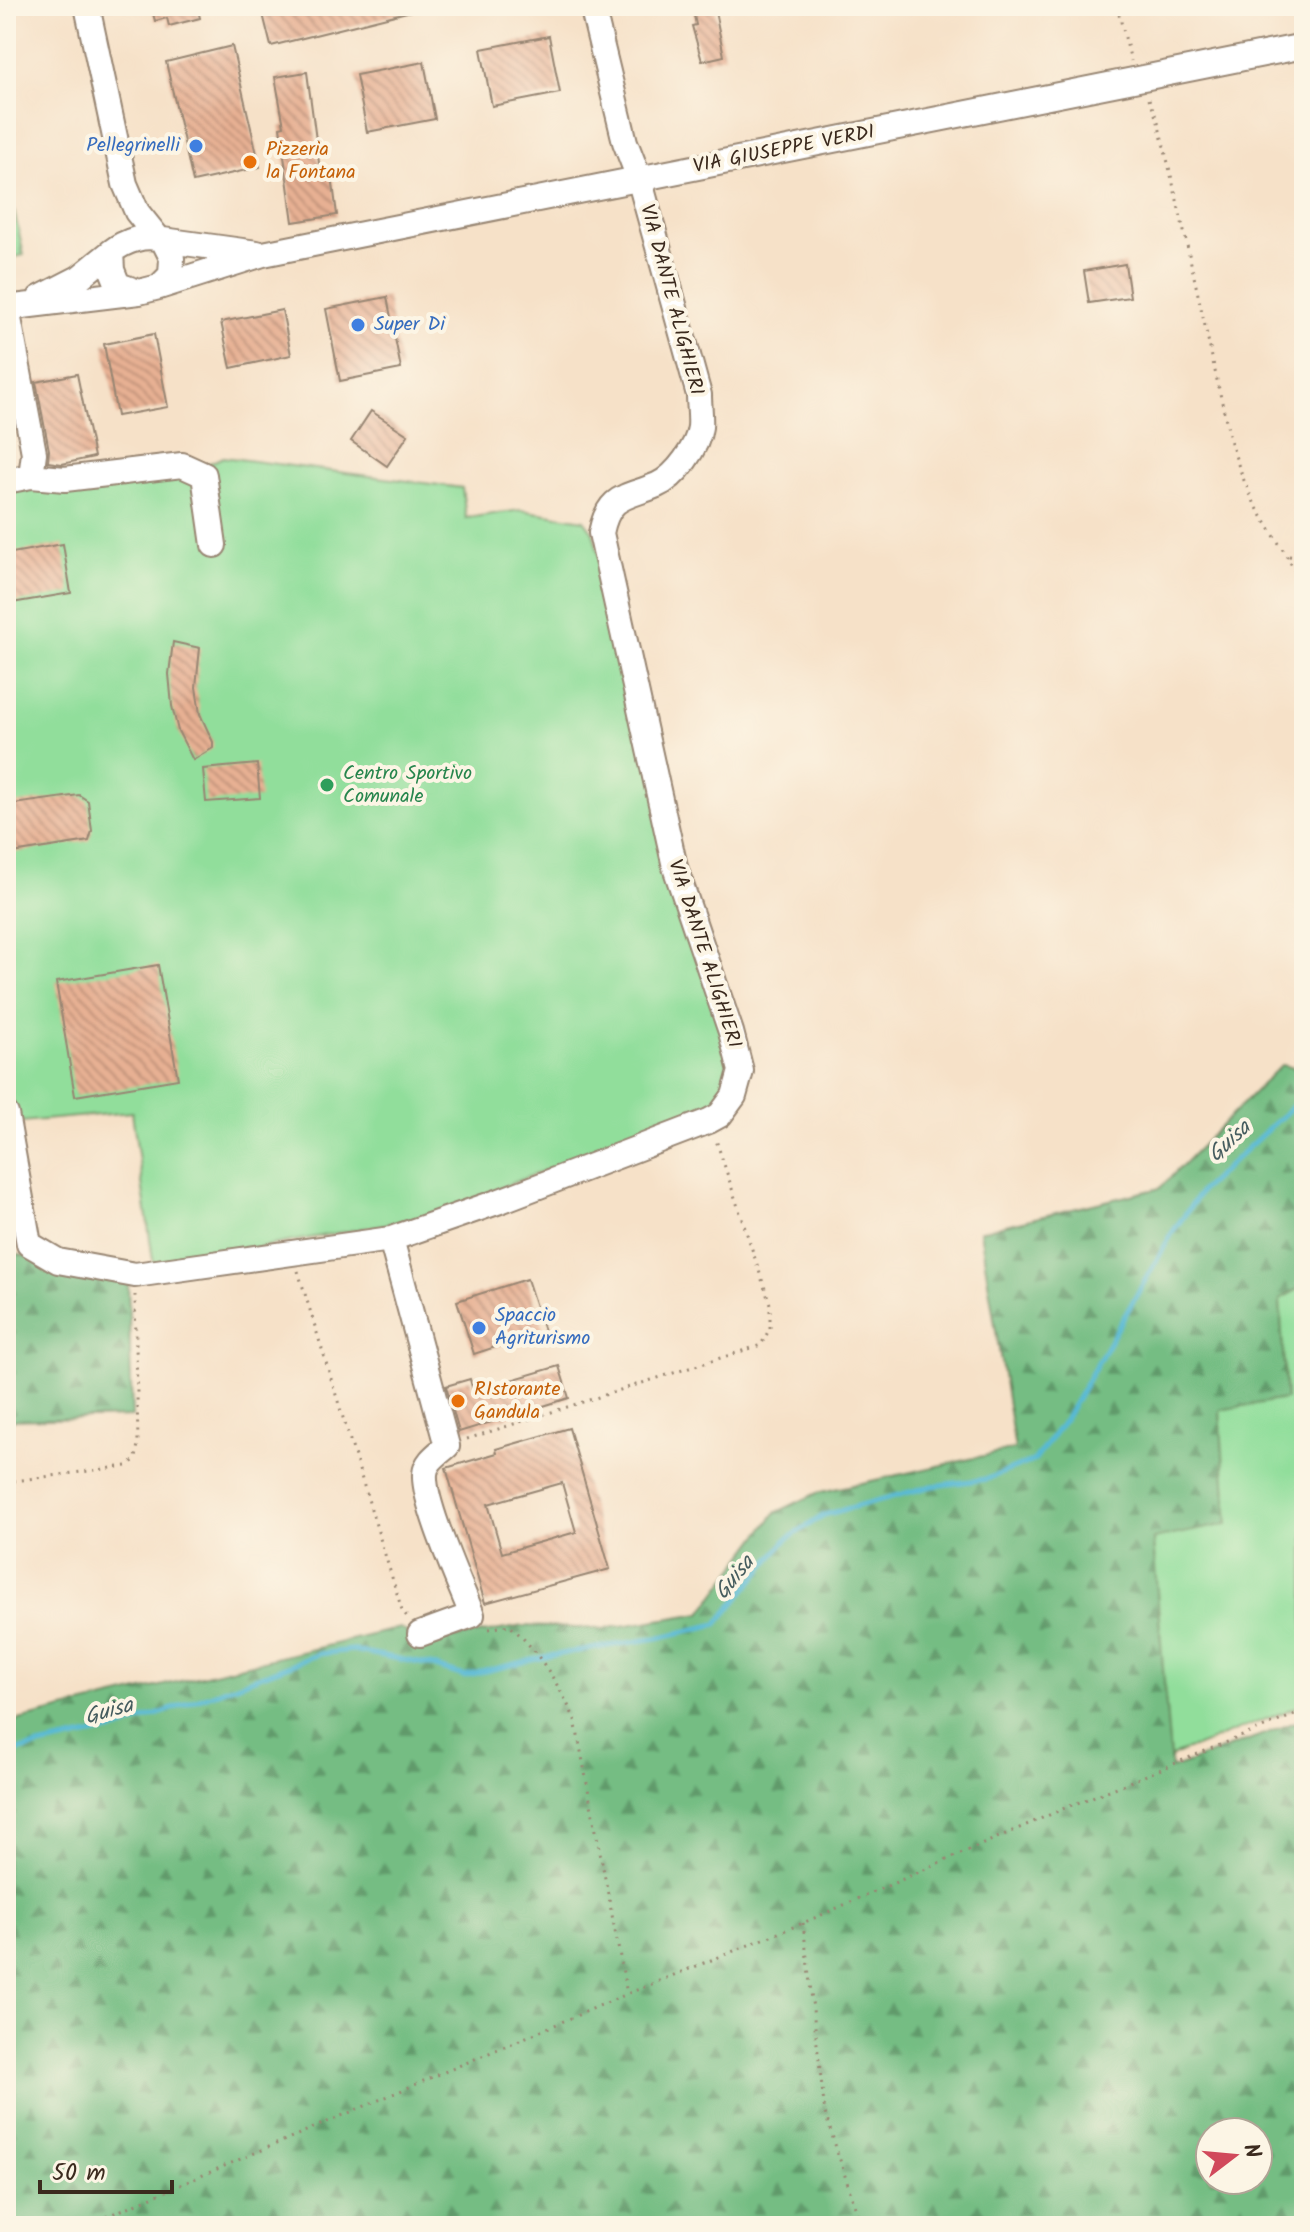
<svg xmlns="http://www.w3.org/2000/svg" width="1310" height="2232" viewBox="0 0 1310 2232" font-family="Kalam,sans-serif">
  <defs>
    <pattern id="forest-firs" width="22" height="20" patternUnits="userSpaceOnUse" patternTransform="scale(2)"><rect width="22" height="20" fill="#74bd83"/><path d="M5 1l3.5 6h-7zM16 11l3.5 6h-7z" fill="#609a6b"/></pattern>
    <pattern id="cemetery-stones" width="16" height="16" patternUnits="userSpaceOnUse" patternTransform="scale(2)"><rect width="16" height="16" fill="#91de9b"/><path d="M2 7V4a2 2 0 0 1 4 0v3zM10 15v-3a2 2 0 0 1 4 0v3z" fill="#7ebf85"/></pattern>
    <pattern id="building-back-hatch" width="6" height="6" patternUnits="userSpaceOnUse" patternTransform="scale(2)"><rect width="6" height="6" fill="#e7b093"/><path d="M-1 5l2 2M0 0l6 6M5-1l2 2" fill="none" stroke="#bc8f77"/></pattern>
  </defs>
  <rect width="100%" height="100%" fill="#fcf5e5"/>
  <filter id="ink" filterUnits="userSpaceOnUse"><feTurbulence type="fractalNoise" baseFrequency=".0125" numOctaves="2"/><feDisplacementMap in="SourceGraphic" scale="16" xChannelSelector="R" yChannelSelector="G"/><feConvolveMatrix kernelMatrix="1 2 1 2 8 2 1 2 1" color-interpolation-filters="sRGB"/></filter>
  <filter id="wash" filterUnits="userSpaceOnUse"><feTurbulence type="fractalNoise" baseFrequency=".006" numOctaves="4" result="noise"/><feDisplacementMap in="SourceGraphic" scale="32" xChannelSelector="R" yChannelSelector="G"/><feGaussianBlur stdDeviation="1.8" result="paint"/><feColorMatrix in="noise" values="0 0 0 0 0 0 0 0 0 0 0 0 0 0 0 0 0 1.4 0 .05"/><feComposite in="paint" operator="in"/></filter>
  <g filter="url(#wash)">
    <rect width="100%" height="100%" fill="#f6e1c8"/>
    <path fill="url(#forest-firs)" stroke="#587450" stroke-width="2" fill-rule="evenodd" d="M1281,1065L1304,1070V1286L1280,1299L1286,1399L1220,1410L1228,1524L1153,1540L1171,1769L1304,1719V2226H6V1723L400,1628L425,1643L523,1626L603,1629L701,1613L775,1513L817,1493L1015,1449L980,1231L1160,1188ZM1210,2132H1258V2180H1210Z
      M6,1251L128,1282L132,1417L6,1420Z"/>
    <path fill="url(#cemetery-stones)" stroke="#66845c" stroke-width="2" d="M6,176L24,255L6,259Z"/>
    <path fill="#91de9b" stroke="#66845c" stroke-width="2" d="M223,457L462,488L466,518L521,510L584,520L593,532L731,1067L725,1094L717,1103L429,1216L154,1267L132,1112L21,1122L15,1120L6,1061V492L176,478Z
      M1304,1286V1704L1170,1757L1153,1539L1228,1524L1220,1410L1286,1399L1280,1299Z"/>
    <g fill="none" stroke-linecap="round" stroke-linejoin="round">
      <path stroke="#57b9d5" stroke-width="5" d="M6,1753L119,1729L319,1654L352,1650L430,1665L464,1676L549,1656L657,1638L717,1624L786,1540L824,1515L932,1486L987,1479L1035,1460L1067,1416L1174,1230L1202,1190L1304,1096"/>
    </g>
    <g id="blocks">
      <path fill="url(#building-back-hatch)" fill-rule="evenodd" d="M151,6H197L200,18L169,26L167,18L155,21Z
        M297,6H410L411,11L271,46L263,14Z
        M692,6H714L724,56L702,61L692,26L696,25Z
        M549,36L560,93L492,106L481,49Z
        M232,46L260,167L193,182L166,62Z
        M424,62L435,119L367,132L356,75Z
        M307,72L321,178L332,176L337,215L293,222L280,127L284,126L275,77Z
        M1125,264L1130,297L1089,303L1084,271Z
        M387,297L401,369L340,381L326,309Z
        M282,310L291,355L231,368L221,322Z
        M154,334L168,407L117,416L104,344Z
        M77,374L94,457L62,464L48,462L49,450L36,382Z
        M371,411L408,435L387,466L351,441Z
        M63,544L71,593L6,604V554Z
        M173,642L200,648L196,687L200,714L213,742V748L193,760L178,731L172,706L169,674Z
        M257,764L260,798L206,802L203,769Z
        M79,795L88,801L92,831L89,841L6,854V805Z
        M158,965L178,1079L75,1096L56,982Z
        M527,1279L544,1331L474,1354L457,1301Z
        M559,1366L569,1398L459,1432L446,1386L470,1379L473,1391Z
        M569,1428L610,1569L485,1603L446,1468L497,1453L496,1449ZM562,1483L576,1532L502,1553L488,1504Z"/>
    </g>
  </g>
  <g filter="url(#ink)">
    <use href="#blocks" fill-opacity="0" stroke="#988673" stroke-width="2"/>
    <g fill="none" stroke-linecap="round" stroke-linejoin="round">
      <defs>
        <path id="minor" d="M87,6L125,184L137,212L157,237
          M163,240L257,253
          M159,287L263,254L1304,46
          M40,298L79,278L111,252
          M6,308L139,292L159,287L171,275L172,258L163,240C146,233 125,241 111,252L112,270L118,285L139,292
          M31,476L65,479L182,465L204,475L214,545
          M6,481L31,476L34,453L7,308
          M6,1114L29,1244L58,1261L135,1275L391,1239L500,1201L709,1121L720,1115L734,1096L741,1071L731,1032L675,867L601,533C609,494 626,498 657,485C676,477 698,446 700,427C701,417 699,405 699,395L639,178L625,142L592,6
          M391,1239L447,1446C438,1454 426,1461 425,1474C423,1503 461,1586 472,1615L420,1634"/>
      </defs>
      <use href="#minor" stroke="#988673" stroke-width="28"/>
      <path stroke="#988673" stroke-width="3" stroke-dasharray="2 6" stroke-linecap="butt" d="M1117,6L1131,61
        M1149,99L1158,122L1177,200L1231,443C1238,465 1245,486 1256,506C1273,536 1293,561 1304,593
        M1289,556L1304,558
        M298,1271L402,1610L408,1618
        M467,1439L761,1345L770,1328V1304L716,1140
        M6,1482L127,1466L136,1459L138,1443L135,1295
        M489,1629L509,1625C536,1647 561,1688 575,1720L627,1994
        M803,1923L825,2113L861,2226
        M84,2226L627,1994L803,1923L1065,1808L1304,1711"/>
      <use href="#minor" stroke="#fff" stroke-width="24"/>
    </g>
  </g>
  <g fill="#3f7fe0" stroke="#fcf5e5" stroke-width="3">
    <circle cx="196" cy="146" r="8"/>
    <circle cx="358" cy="325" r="8"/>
    <circle cx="479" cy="1328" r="8"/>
  </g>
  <g fill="#e8710a" stroke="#fcf5e5" stroke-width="3">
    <circle cx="250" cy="162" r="8"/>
    <circle cx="458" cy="1401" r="8"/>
  </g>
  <circle fill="#2e9e5b" stroke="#fcf5e5" stroke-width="3" cx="327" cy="785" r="8"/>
  <g text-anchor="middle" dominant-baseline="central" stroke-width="8" stroke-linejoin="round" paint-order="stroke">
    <g font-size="20" fill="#366cbe" stroke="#fcf5e5" text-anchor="start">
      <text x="180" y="146" text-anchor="end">Pellegrinelli</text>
      <text x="374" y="325">Super Di</text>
      <text x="495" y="1316">Spaccio<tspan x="495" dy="23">Agriturismo</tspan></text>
    </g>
    <g font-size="20" fill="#c56008" stroke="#fcf5e5" text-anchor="start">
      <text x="266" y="150">Pizzeria<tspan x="266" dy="23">la Fontana</tspan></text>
      <text x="474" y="1390">RIstorante<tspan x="474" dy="23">Gandula</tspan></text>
    </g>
    <g font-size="20" fill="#3b2a1e" stroke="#fcf5e5">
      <text transform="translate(784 150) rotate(-11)">VIA GIUSEPPE VERDI</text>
      <text transform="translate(671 300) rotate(75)">VIA DANTE ALIGHIERI</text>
      <text transform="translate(704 954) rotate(72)">VIA DANTE ALIGHIERI</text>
    </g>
    <g font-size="20" fill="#27864d" stroke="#fcf5e5" text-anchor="start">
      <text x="343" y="774">Centro Sportivo<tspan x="343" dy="23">Comunale</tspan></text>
    </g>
    <g font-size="22" font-style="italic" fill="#455c5e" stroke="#fcf5e5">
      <text transform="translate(1230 1142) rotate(-43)">Guisa</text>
      <text transform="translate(735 1578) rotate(-51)">Guisa</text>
      <text transform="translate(109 1712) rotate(-16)">Guisa</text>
    </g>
  </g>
  <rect width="1310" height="2232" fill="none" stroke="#fcf5e5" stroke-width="32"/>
  <g transform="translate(1234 2156) rotate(74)"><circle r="38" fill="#fcf5e5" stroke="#afa495" stroke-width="2"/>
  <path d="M0-6L14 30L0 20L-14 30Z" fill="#d1495b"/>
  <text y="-12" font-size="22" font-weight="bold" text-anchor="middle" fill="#3b2a1e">N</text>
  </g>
  <path d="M40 2180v12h132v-12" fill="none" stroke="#3b2a1e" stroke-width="4"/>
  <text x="52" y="2180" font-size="24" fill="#3b2a1e" stroke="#fcf5e5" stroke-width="6" paint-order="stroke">50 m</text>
</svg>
